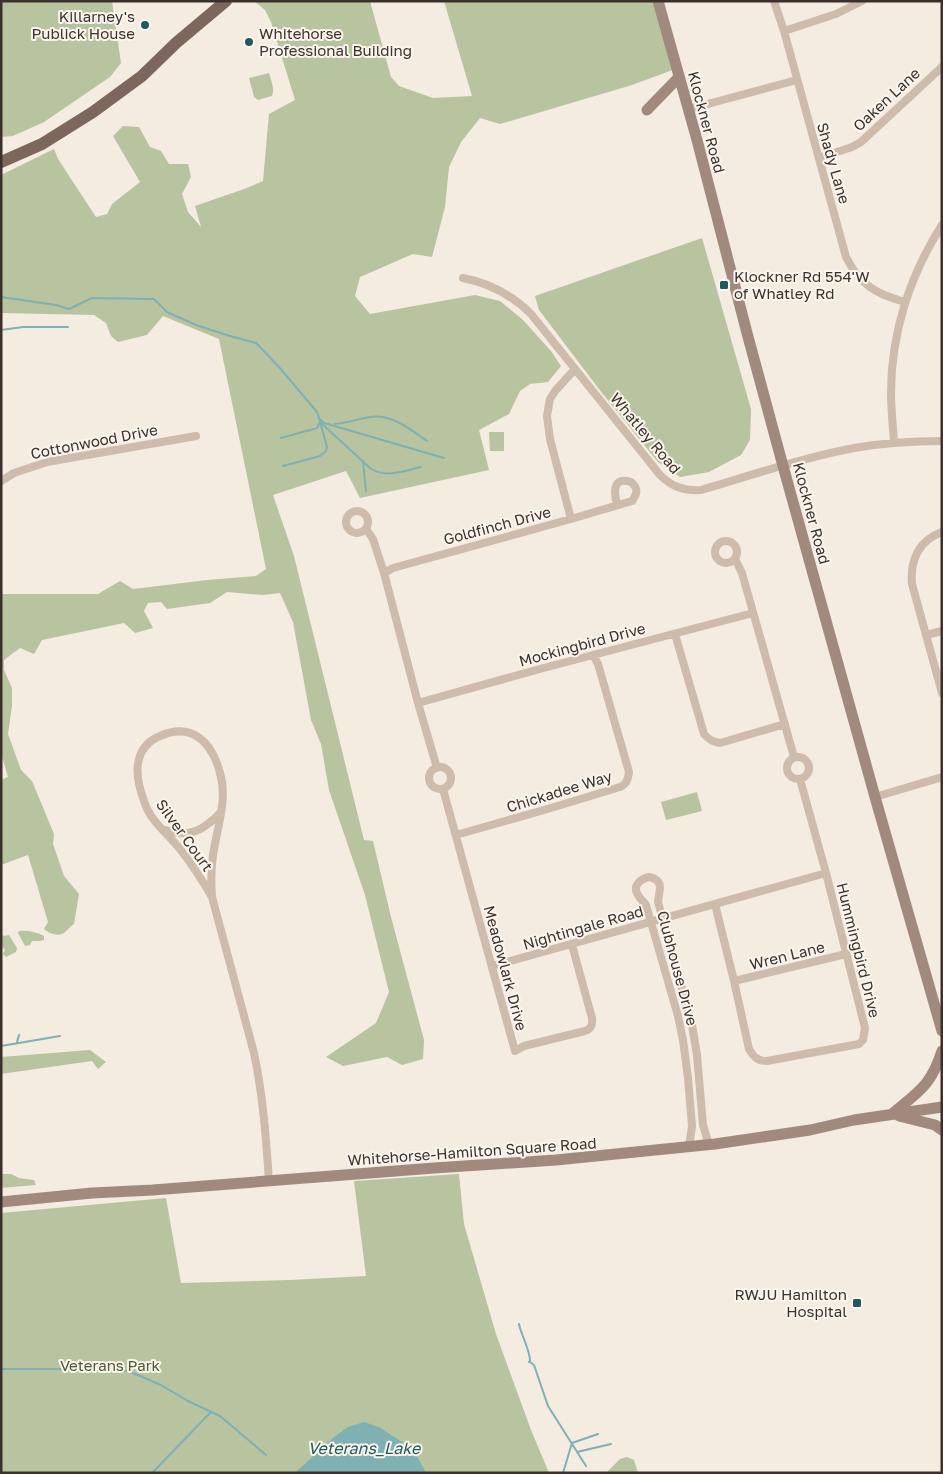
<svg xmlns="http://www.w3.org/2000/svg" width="943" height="1474" viewBox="0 0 943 1474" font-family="'Golos Text',sans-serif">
  <rect width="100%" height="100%" fill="#f4ebe1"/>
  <path fill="#b8c4a0" d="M1,1H112L121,63L110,77L44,122L13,136L1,137Z
    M254,1H370L391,77L399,86L433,98L472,96L444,1H659L678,68L632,85L500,124L480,118L461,142L449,167L445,207L432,257L413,254L360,277L355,296L370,314L475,295L500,301L523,320L551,351L561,366L548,382L530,384L520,391L509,414L479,430L489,470L360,498L346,471L273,495L294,556L364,840L373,841L391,917L424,1040L423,1059L402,1065L387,1057L343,1066L326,1057L376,1023L389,992L365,895L329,790L321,744L311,720L293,622L280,593L263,595L227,592L210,603L167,609L161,602L148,603L144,611L153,628L135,633L124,623L42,640L34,654L20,648L4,660V670L12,688V706L8,734L21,770L32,781L54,834L53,844L64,876L79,894L74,924C70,926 68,930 64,933C58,937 48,933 44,929L48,922L28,855L1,865V780L8,777L1,753V594H98L120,581L133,589L207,580L256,576L266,569L219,339L163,316L147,335L118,342L111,336L106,323L94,315L1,313V175L54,149L58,159L96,217L107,214L112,204L140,182L113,136L123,126L139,127L150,147L161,151L169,164H188L191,177L182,194L188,212L201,227L195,206L247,188L263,181L269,114L295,100L271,22L265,10Z
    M269,73C271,80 275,89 272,96L258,100L254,97L249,78Z
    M702,238L751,409L750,440L741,455L709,472L680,477L658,462L602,393L539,310L535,296Z
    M489,432H504V451H490Z
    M697,792L702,811L666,820L661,802Z
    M19,931C27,930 37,932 44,936V940L40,941H32L30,945L25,946L18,933Z
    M1,934L4,936L9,935L17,948L16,952L6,957L3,954L5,950L1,945Z
    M90,1050L106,1062L98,1069L92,1061L1,1074V1057Z
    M1,1174H11L19,1178L34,1180L36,1185L1,1188Z
    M459,1174L464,1224L496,1334L531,1430L549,1473H1V1213L166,1198L181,1283L290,1280L366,1276L354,1181Z
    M627,1457L634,1460L638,1473H606L620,1459Z"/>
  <path fill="#7fb0b2" d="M364,1422L379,1427L402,1442L418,1458L426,1473H295L334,1437L348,1427Z"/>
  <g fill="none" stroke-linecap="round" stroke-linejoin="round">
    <path stroke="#7fb0b2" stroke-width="2" d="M1,297L56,305L69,309L92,298L154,299L167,312L196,325L230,336L256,343L279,367L317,412L319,418L327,447L326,451L320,456L283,466
      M1,330L23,327H68
      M320,419L324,423L444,458
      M335,424C347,423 358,419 370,417C391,413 411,430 427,441
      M281,438L317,428L320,422L371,469C387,478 404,471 421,467
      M363,461L366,491
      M17,1042L19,1035
      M1,1046L60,1036
      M519,1324C521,1335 531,1352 530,1362
      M529,1362H530L534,1365L548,1406L586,1466
      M1,1369H83L110,1366L133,1373L161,1385L188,1401L220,1416L266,1455
      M577,1452L611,1444
      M152,1473L211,1412
      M563,1473L572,1443L598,1434"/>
    <path stroke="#cdbbac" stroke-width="8" d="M774,1L784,31L846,257C860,285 876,294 905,302
      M784,31L836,14L862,1
      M689,109L797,80
      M819,158L852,147L861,142L942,67
      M463,278C489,283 512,295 531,314L660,475C672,487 684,491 701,490C752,475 802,458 854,448C883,443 912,441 942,441
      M894,443C893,426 891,409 891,393C891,333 910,275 942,225
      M1,481L14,473L47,462L196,436
      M346 522a11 11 0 1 1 22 0a11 11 0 1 1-22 0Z
      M571,519L550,439L547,416L550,399L555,391L575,369
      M366,529L373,539L384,573L418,703L437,768
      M942,532C919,540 910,560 912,584L942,693
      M715 552a11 11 0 1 1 22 0a11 11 0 1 1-22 0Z
      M735,559L742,573L794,757
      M384,573L393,568L571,519L632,501C638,493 638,488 631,482C612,476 614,493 617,505
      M675,634L704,734C709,740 713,742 720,743L785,724
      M926,635L942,631
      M418,703L536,670L753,613
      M787 768a11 11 0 1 1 22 0a11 11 0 1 1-22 0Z
      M429 778a11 11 0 1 1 22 0a11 11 0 1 1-22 0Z
      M443,789L515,1051L524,1046L585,1031C591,1029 593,1025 592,1018L572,945
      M875,797L942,777
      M165,830C189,838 203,831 220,813
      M456,835L551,808L620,787C627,784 628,779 629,772L598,664L593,655
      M212,897C202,880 192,864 180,849C167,833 150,821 144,801C140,790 136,776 138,764C140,750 148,741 160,736C192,722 212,742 220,773C228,800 217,827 213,855C211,869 211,883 212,897L254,1053C263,1095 266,1138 269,1181
      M715,904L734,981L749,1049C754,1057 757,1061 767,1061L859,1044L863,1040L865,1028L826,873L800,779
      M492,966L826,873
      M734,981L846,954
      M689,1147L692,1126L688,1078L683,1040L678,1016L646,905C644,902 640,899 638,895C632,886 640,879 649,877C665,880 659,891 658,902L692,1025L697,1055L703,1125L709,1145"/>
    <path stroke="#a18a7d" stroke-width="11" d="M658,1L697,140L747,333L783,466L875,797L942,1031
      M647,110L679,77
      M892,1114C918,1092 931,1086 942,1051
      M899,1116L935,1125L942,1130
      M1,1202L92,1193L153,1190L434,1168L556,1160L715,1144L810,1130L854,1120L942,1107"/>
    <path stroke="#7d675c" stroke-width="12" d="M1,162L42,144L93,112L142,76L176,43L226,1"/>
  </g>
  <g fill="#1f5a5e" stroke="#fbf5ee" stroke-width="2">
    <circle cx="145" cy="25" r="5"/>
    <circle cx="249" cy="42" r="5"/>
    <rect x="719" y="280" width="10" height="10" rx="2.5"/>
    <rect x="852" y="1298" width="10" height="10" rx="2.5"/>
  </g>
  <g text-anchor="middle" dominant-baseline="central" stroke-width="4" stroke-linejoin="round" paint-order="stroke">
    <g font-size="15" fill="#3b302b" stroke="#fbf5ee" text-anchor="end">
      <text x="135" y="16">Killarney's<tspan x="135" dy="17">Publick House</tspan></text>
      <text x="259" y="33" text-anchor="start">Whitehorse<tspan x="259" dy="17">Professional Building</tspan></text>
      <text x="734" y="276" text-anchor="start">Klockner Rd 554'W<tspan x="734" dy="17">of Whatley Rd</tspan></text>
      <text x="847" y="1294">RWJU Hamilton<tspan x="847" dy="17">Hospital</tspan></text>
    </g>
    <g font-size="15" fill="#3b302b" stroke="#fbf5ee">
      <text transform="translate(886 99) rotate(-43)">Oaken Lane</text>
      <text transform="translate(707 122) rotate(75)">Klockner Road</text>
      <text transform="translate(834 163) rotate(74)">Shady Lane</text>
      <text transform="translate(646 433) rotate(50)">Whatley Road</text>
      <text transform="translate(94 441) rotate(-11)">Cottonwood Drive</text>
      <text transform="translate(812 513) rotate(75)">Klockner Road</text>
      <text transform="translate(497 525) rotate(-15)">Goldfinch Drive</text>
      <text transform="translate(582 644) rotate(-15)">Mockingbird Drive</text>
      <text transform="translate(559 791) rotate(-17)">Chickadee Way</text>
      <text transform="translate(185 835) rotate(54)">Silver Court</text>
      <text transform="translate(583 927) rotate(-16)">Nightingale Road</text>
      <text transform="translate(859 950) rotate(76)">Hummingbird Drive</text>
      <text transform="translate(787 955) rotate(-14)">Wren Lane</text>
      <text transform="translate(506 968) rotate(75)">Meadowlark Drive</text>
      <text transform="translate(678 968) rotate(75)">Clubhouse Drive</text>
      <text transform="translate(472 1151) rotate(-4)">Whitehorse-Hamilton Square Road</text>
    </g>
    <g font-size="15" fill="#4a5a2e" stroke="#fbf5ee">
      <text x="110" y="1365">Veterans Park</text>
    </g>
    <g font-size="16" font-style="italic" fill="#1f5a5e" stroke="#fbf5ee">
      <text x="364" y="1448">Veterans_Lake</text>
    </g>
  </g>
  <rect width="943" height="1474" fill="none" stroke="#3b302b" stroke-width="5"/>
</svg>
